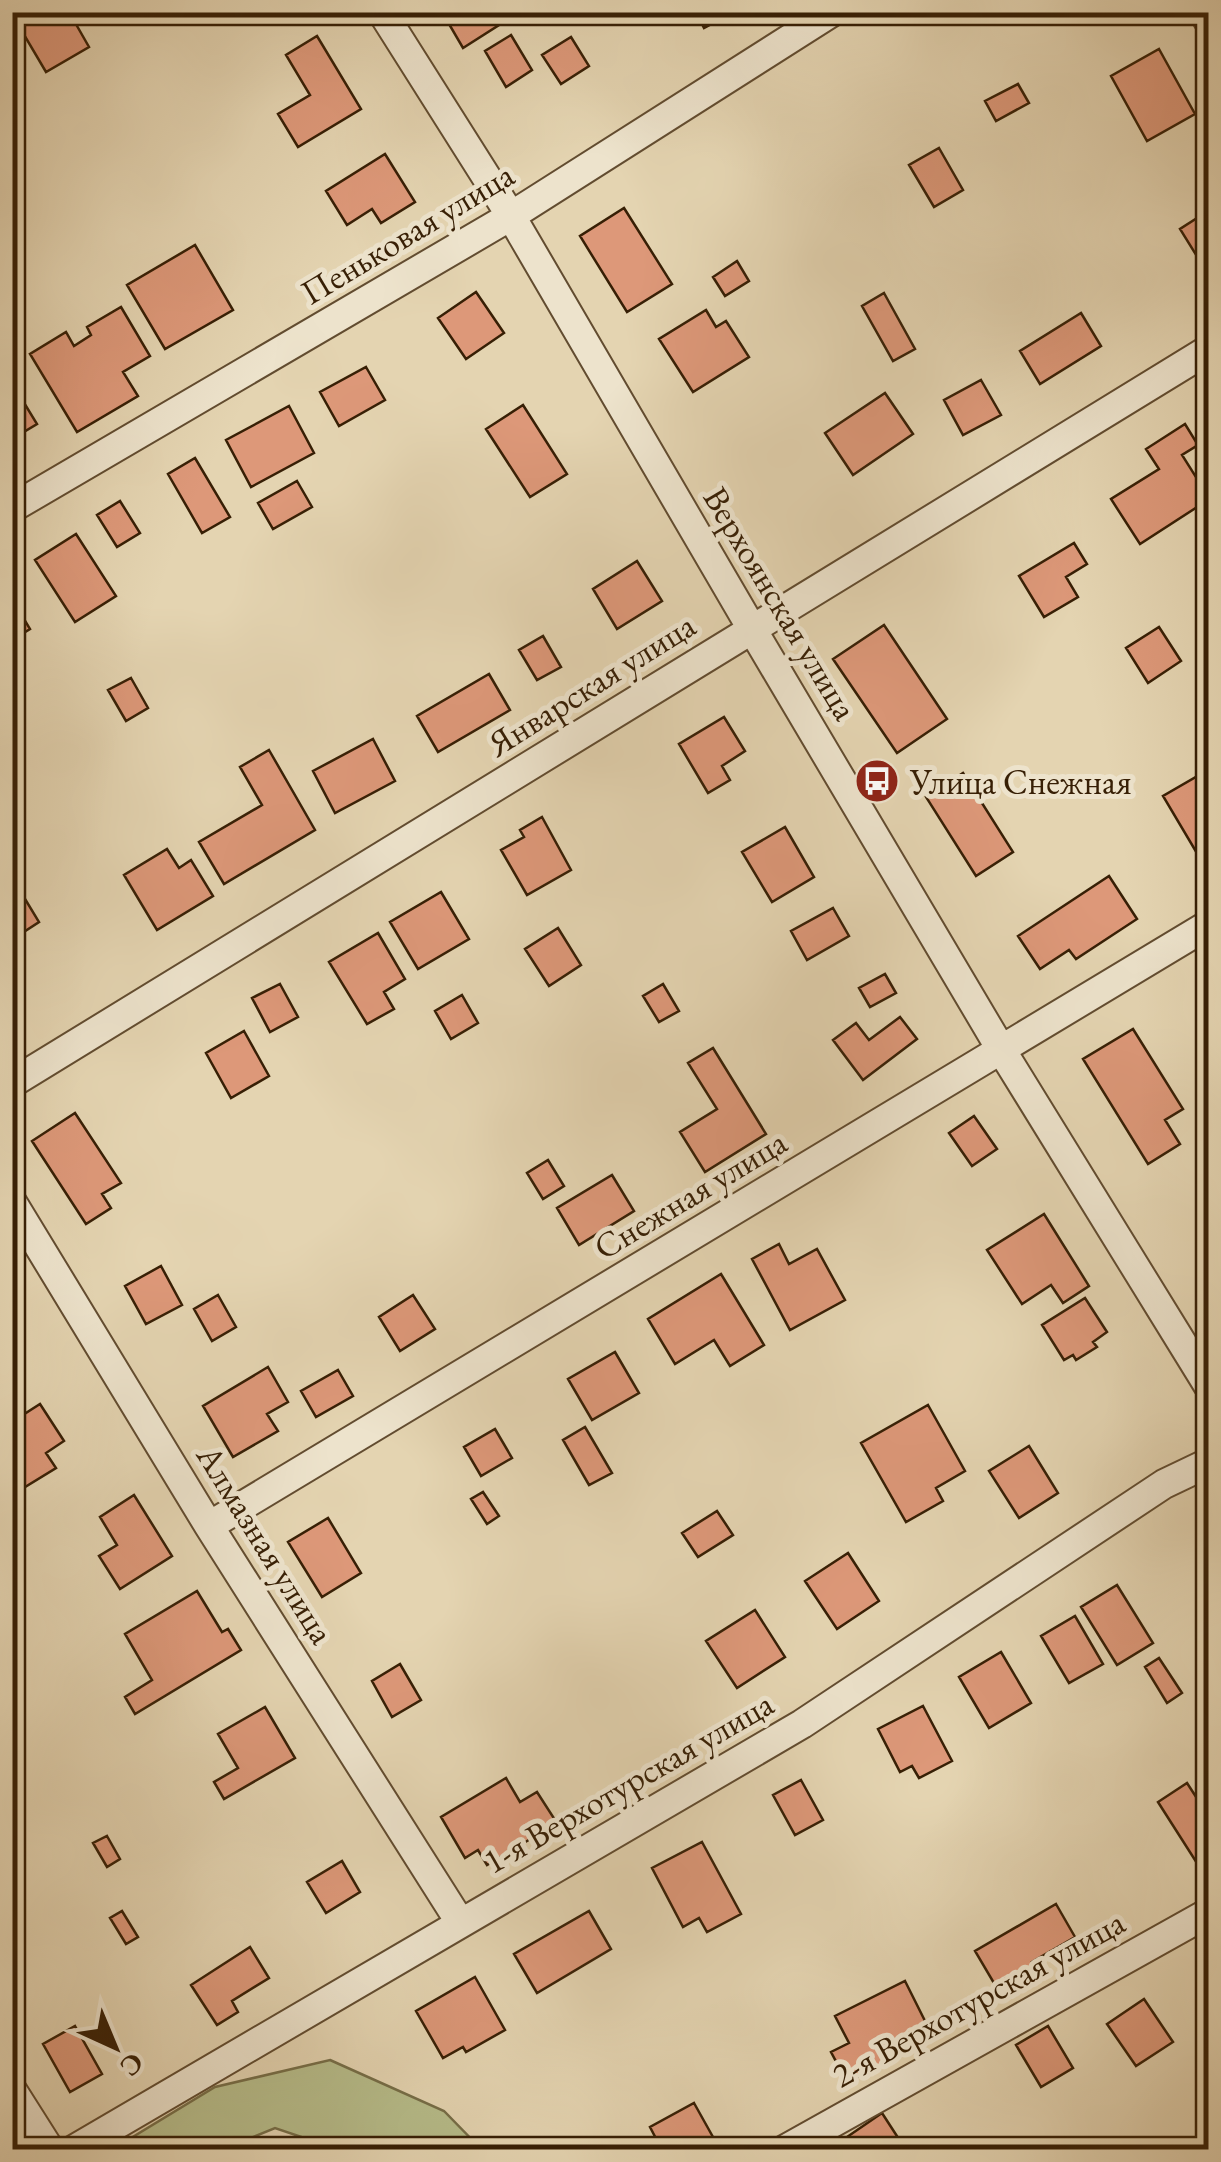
<svg xmlns="http://www.w3.org/2000/svg" width="1221" height="2162" viewBox="0 0 1221 2162" font-family="'EB Garamond',serif">
  <rect width="100%" height="100%" fill="#e4d4b1"/>
  <filter id="stains"><feTurbulence type="fractalNoise" baseFrequency=".002" numOctaves="4"/><feColorMatrix values="0 0 0 0 .2 0 0 0 0 .09 0 0 0 0 .02 0 0 0 .5 -.17"/></filter>
  <radialGradient id="worn" r=".72"><stop offset=".6" stop-color="#630" stop-opacity="0"/><stop offset="1" stop-color="#630" stop-opacity=".3"/></radialGradient>
  <path fill="#b6bc8a" stroke="#766e48" stroke-width="2.5" d="M330,2060L444,2111L481,2149H337L275,2128L224,2149H113L215,2087Z"/>
  <path fill="#dd9879" stroke="#371f05" stroke-width="2.5" d="M46,12H69L89,47L46,72L20,28Z
    M442,12H491L499,25L463,48Z
    M696,12H734L704,28Z
    M511,35L532,70L506,87L485,51Z
    M317,36L361,109L298,147L278,114L310,95L286,55Z
    M571,37L589,66L561,84L542,55Z
    M1159,49L1195,114L1147,141L1111,76Z
    M1018,84L1029,103L996,121L985,101Z
    M939,148L963,190L934,207L909,165Z
    M385,154L415,202L381,223L372,209L347,225L326,191Z
    M624,208L672,284L627,312L580,236Z
    M1208,211V274L1180,229Z
    M195,245L233,310L165,349L127,285Z
    M737,261L749,281L725,296L713,277Z
    M476,292L504,333L466,359L438,318Z
    M884,293L915,349L893,361L862,306Z
    M121,307L150,356L123,372L138,396L77,432L30,354L66,332L74,346L91,335L87,327Z
    M706,310L716,327L726,321L749,357L693,392L659,339Z
    M1081,313L1101,346L1040,384L1020,351Z
    M366,367L385,400L339,426L320,392Z
    M981,380L1001,415L963,435L944,400Z
    M12,383L37,424L12,439Z
    M885,393L913,434L853,475L825,433Z
    M523,405L567,474L530,497L486,429Z
    M289,406L314,453L251,487L226,440Z
    M1185,424L1198,445L1182,455L1208,496V500L1140,544L1111,499L1159,469L1146,449Z
    M195,458L230,517L202,533L168,474Z
    M297,481L312,507L273,529L258,503Z
    M120,501L140,533L117,547L97,515Z
    M76,534L116,596L75,622L35,560Z
    M1074,543L1087,564L1066,577L1078,597L1044,617L1019,576Z
    M637,561L662,601L617,629L593,589Z
    M12,599L30,629L12,640Z
    M884,625L947,719L897,753L833,659Z
    M1159,627L1181,661L1148,683L1126,648Z
    M543,636L561,667L537,680L519,650Z
    M489,674L510,710L438,752L417,716Z
    M131,678L148,708L126,721L108,690Z
    M724,717L745,751L722,766L730,780L708,793L679,744Z
    M373,739L395,781L335,813L313,771Z
    M269,750L315,830L224,884L199,842L262,805L240,767Z
    M1208,770V856L1201,860L1163,796Z
    M963,773L1013,852L976,876L926,797Z
    M542,817L571,870L527,895L501,850L524,837L520,830Z
    M785,827L814,877L772,902L742,852Z
    M167,849L179,868L191,860L213,896L157,930L124,875Z
    M1109,876L1137,919L1076,959L1069,950L1040,969L1018,936Z
    M16,884L39,922L16,937L12,931V886Z
    M441,892L469,939L418,969L390,922Z
    M833,908L849,936L807,960L791,931Z
    M558,928L581,965L549,986L525,949Z
    M378,933L405,979L384,992L394,1009L367,1024L329,962Z
    M885,974L896,993L870,1007L859,988Z
    M280,984L298,1017L270,1032L252,998Z
    M663,984L679,1011L659,1022L643,996Z
    M462,995L478,1023L451,1039L435,1011Z
    M900,1017L917,1039L863,1080L833,1040L856,1023L869,1040Z
    M1133,1029L1183,1109L1165,1120L1180,1144L1148,1164L1083,1059Z
    M244,1031L269,1076L231,1098L206,1053Z
    M713,1048L766,1134L705,1172L680,1132L717,1109L688,1063Z
    M75,1113L121,1183L102,1194L111,1208L86,1224L32,1141Z
    M974,1116L997,1149L972,1166L949,1133Z
    M548,1160L564,1186L543,1199L527,1173Z
    M612,1175L634,1211L579,1245L557,1208Z
    M1044,1214L1089,1286L1063,1303L1051,1285L1022,1304L987,1250Z
    M779,1244L789,1264L817,1249L845,1300L790,1330L752,1259Z
    M161,1266L182,1305L146,1324L125,1286Z
    M721,1274L764,1345L730,1366L714,1340L675,1364L648,1319Z
    M218,1295L236,1327L212,1341L194,1309Z
    M413,1295L435,1329L400,1351L379,1317Z
    M1085,1298L1107,1332L1093,1342L1097,1347L1076,1360L1073,1355L1064,1360L1042,1325Z
    M615,1352L639,1393L592,1420L568,1379Z
    M268,1367L288,1402L267,1414L278,1431L233,1457L203,1406Z
    M338,1370L353,1396L316,1417L301,1391Z
    M40,1404L64,1441L46,1453L56,1468L12,1495V1422Z
    M928,1405L965,1471L936,1488L943,1501L906,1522L861,1443Z
    M585,1427L612,1473L589,1485L563,1440Z
    M495,1429L512,1458L481,1476L464,1447Z
    M1029,1446L1058,1493L1019,1518L989,1471Z
    M483,1492L499,1516L487,1524L471,1499Z
    M134,1495L172,1556L120,1589L99,1556L117,1545L100,1517Z
    M717,1511L733,1535L698,1557L682,1533Z
    M328,1518L361,1573L322,1597L288,1542Z
    M848,1553L879,1601L837,1629L805,1581Z
    M1117,1585L1153,1643L1117,1665L1081,1607Z
    M197,1591L222,1632L228,1629L241,1650L135,1714L125,1697L152,1680L125,1634Z
    M755,1610L785,1657L737,1688L706,1641Z
    M1075,1616L1103,1664L1069,1683L1041,1636Z
    M1001,1652L1031,1703L989,1728L959,1677Z
    M1159,1658L1182,1693L1167,1703L1145,1667Z
    M400,1664L421,1700L392,1717L372,1681Z
    M923,1706L952,1761L919,1778L912,1766L900,1772L878,1729Z
    M265,1707L295,1758L224,1799L214,1782L238,1768L218,1734Z
    M506,1778L520,1802L537,1792L557,1823L487,1865L478,1850L465,1858L441,1817Z
    M801,1780L823,1820L795,1835L773,1795Z
    M1187,1783L1200,1803L1208,1798V1867L1202,1871L1158,1802Z
    M107,1836L120,1859L107,1867L93,1843Z
    M702,1842L741,1914L707,1932L699,1918L683,1927L652,1868Z
    M342,1861L360,1892L326,1913L307,1882Z
    M1056,1904L1075,1937L1032,1962L1039,1974L1001,1995L975,1951Z
    M122,1911L138,1937L126,1944L110,1918Z
    M589,1911L611,1949L537,1993L514,1954Z
    M250,1947L269,1978L232,2001L238,2012L217,2025L191,1985Z
    M475,1977L505,2030L466,2052L463,2047L443,2058L416,2011Z
    M905,1981L927,2025L889,2044L895,2057L847,2082L831,2052L849,2043L835,2016Z
    M1144,1999L1173,2042L1136,2066L1107,2024Z
    M75,2026L102,2074L70,2092L43,2044Z
    M1048,2026L1073,2068L1041,2087L1016,2045Z
    M694,2103L718,2146L711,2150H662L650,2127Z
    M882,2113L906,2150H856L847,2137Z"/>
  <g fill="none" stroke-linecap="round" stroke-linejoin="round">
    <defs>
      <path id="street" d="M382,12L511,216L752,629L1002,1051L1208,1385
        M1204,12L1208,20
        M12,508L511,216L832,12
        M12,1083L1208,350
        M12,1202L209,1526L460,1922
        M209,1526L1208,925
        M12,2090L50,2150
        M73,2150L802,1724L1164,1484L1208,1463
        M784,2150L1208,1913"/>
    </defs>
    <use href="#street" stroke="#624c30" stroke-width="32"/>
    <use href="#street" stroke="#ede3cc" stroke-width="28"/>
  </g>
  <defs>
    <symbol id="bus-disc" viewBox="-11 -11 22 22"><circle r="9.5" fill="#8f2418" stroke="#ede3cc"/><path d="M-5-6H5V4H4V6H2V4H-2V6H-4V4H-5ZM-3.5-4V0h7V-4ZM-3.5 1.2v1.5H-2V1.2ZM2 1.2v1.5H3.5V1.2Z" fill="#fff"/></symbol>
  </defs>
  <g fill-rule="evenodd">
    <use href="#bus-disc" x="852" y="756" width="50" height="50"/>
  </g>
  <g text-anchor="middle" dominant-baseline="central" stroke-width="10" stroke-linejoin="round" paint-order="stroke">
    <g font-size="35" fill="#371f05" stroke="#ede3cc">
      <text transform="translate(407 233) rotate(-31)">Пеньковая улица</text>
      <text transform="translate(781 603) rotate(59)">Верхоянская улица</text>
      <text transform="translate(591 684) rotate(-32)">Январская улица</text>
      <text transform="translate(690 1194) rotate(-31)">Снежная улица</text>
      <text transform="translate(266 1544) rotate(58)">Алмазная улица</text>
      <text transform="translate(628 1782) rotate(-30)">1-я Верхотурская улица</text>
      <text transform="translate(978 1998) rotate(-29)">2-я Верхотурская улица</text>
    </g>
    <g font-size="35" fill="#371f05" stroke="#ede3cc" text-anchor="start">
      <text x="910" y="781">Улица Снежная</text>
    </g>
  </g>
  <rect width="1221" height="2162" fill="none" stroke="#e4d4b1" stroke-width="50"/>
  <rect x="15" y="15" width="1191" height="2132" fill="none" stroke="#371f05" stroke-width="5"/>
  <rect x="25" y="25" width="1171" height="2112" fill="none" stroke="#371f05" stroke-width="2.5"/>
  <g transform="translate(115 2047) rotate(136)" stroke="#ede3cc" stroke-width="8" paint-order="stroke">
  <path d="M0-8L18 38L0 25L-18 38Z" fill="#371f05"/>
  <text y="-15" font-size="28" font-weight="bold" text-anchor="middle" fill="#371f05">С</text>
  </g>
  <rect width="100%" height="100%" filter="url(#stains)"/>
  <rect width="100%" height="100%" fill="url(#worn)"/>
</svg>
